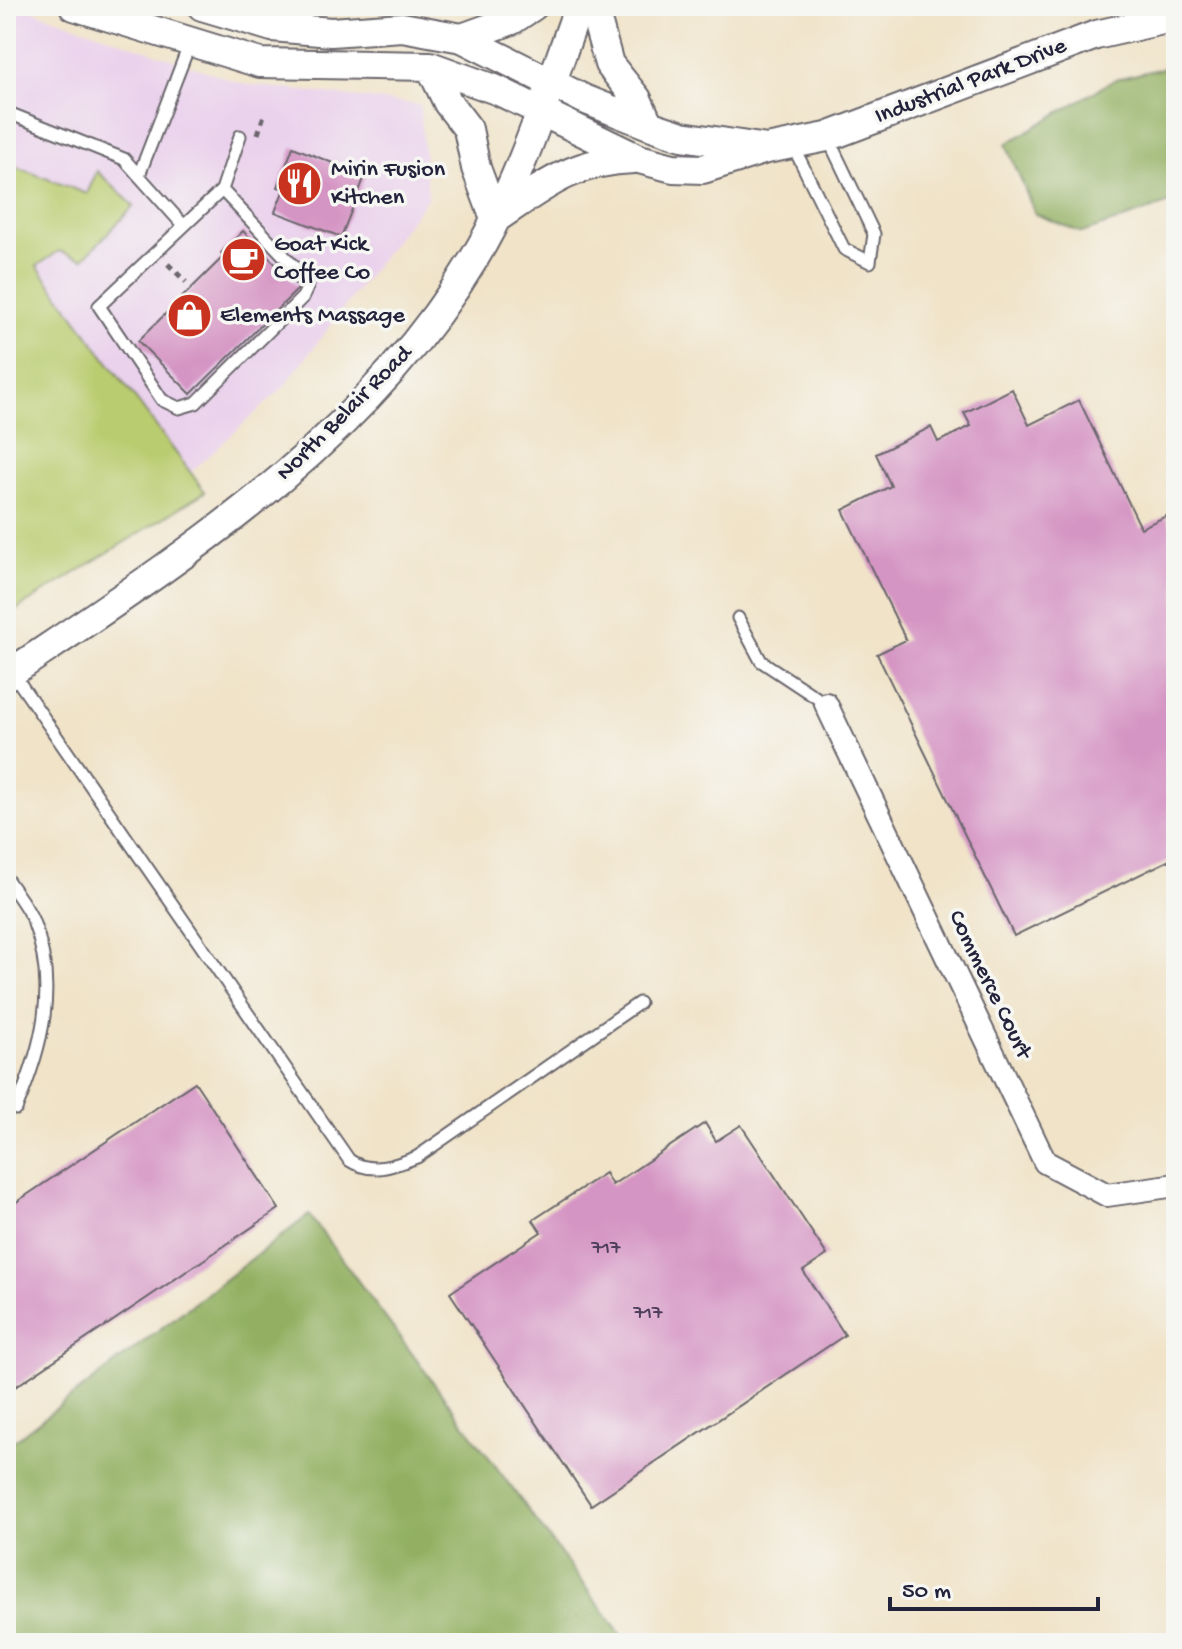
<svg xmlns="http://www.w3.org/2000/svg" width="1182" height="1649" viewBox="0 0 1182 1649" font-family="'Gochi Hand',sans-serif">
  <rect width="100%" height="100%" fill="#f6f6f2"/>
  <filter id="ink" filterUnits="userSpaceOnUse"><feTurbulence type="fractalNoise" baseFrequency=".0125" numOctaves="2"/><feDisplacementMap in="SourceGraphic" scale="16" xChannelSelector="R" yChannelSelector="G"/><feConvolveMatrix kernelMatrix="1 2 1 2 8 2 1 2 1" color-interpolation-filters="sRGB"/></filter>
  <filter id="wash" filterUnits="userSpaceOnUse"><feTurbulence type="fractalNoise" baseFrequency=".006" numOctaves="4" result="noise"/><feDisplacementMap in="SourceGraphic" scale="32" xChannelSelector="R" yChannelSelector="G"/><feGaussianBlur stdDeviation="1.8" result="paint"/><feColorMatrix in="noise" values="0 0 0 0 0 0 0 0 0 0 0 0 0 0 0 0 0 1.4 0 .05"/><feComposite in="paint" operator="in"/></filter>
  <g filter="url(#wash)">
    <rect width="100%" height="100%" fill="#f0e3c8"/>
    <path fill="#ead1ec" d="M6,6H20L243,84L420,105L428,197L283,388L168,493L6,600Z"/>
    <path fill="#bacc6f" stroke="#6e7755" stroke-width="2" d="M6,163L87,194L97,171L134,206L83,259L59,251L37,266L205,492L6,616Z"/>
    <path fill="#93b062" stroke="#5a694e" stroke-width="2" d="M1176,65V201L1082,233L1035,214L1006,144L1116,79Z
      M309,1215L627,1643H6V1447Z"/>
    <g id="blocks">
      <path fill="#d595c4" d="M293,147L365,176L341,237L275,212L284,189L278,187Z
        M243,231L299,288L191,394L138,341L224,256L221,253Z
        M1012,389L1029,425L1079,400L1141,528L1166,516L1176,536V857L1014,936L877,654L906,640L843,510L891,486L876,454L931,427L938,442L971,426L964,413Z
        M195,1082L279,1209L6,1393V1209Z
        M705,1123L716,1141L741,1125L827,1255L803,1271L845,1335L591,1505L450,1293L541,1232L533,1220L605,1173L612,1185Z"/>
    </g>
  </g>
  <g filter="url(#ink)">
    <use href="#blocks" fill-opacity="0" stroke="#6a666c" stroke-width="2"/>
    <g fill="none" stroke-linecap="round" stroke-linejoin="round">
      <defs>
        <path id="service" d="M6,112L124,159L184,226
          M793,146L844,249L870,262L874,234L828,138
          M139,175L190,43
          M222,190L301,274L308,286L303,297L196,403L179,408L162,400L99,306L222,190L240,136
          M738,618L761,661L826,704
          M12,672L349,1160C371,1175 394,1166 417,1157L639,1003
          M6,878C15,892 27,906 33,921C59,986 42,1048 16,1109"/>
        <path id="minor" d="M826,704L1045,1162L1107,1195L1176,1185"/>
        <path id="tertiary" d="M74,6L260,63L430,66L499,91L639,159L673,168L703,169L763,150
          M202,6L272,27L331,32L402,27L462,38L584,99L649,125L682,136L767,149L827,137L1096,35L1176,17
          M593,6L609,64L637,99L649,125
          M462,38L512,20L533,6
          M430,66L448,103L468,129L476,168L495,219C544,186 572,161 634,159
          M6,676C181,558 364,443 475,257C521,180 548,90 579,6"/>
      </defs>
      <use href="#service" stroke="#6a666c" stroke-width="15"/>
      <use href="#minor" stroke="#6a666c" stroke-width="26"/>
      <use href="#tertiary" stroke="#6a666c" stroke-width="32"/>
      <path stroke="#6a666c" stroke-width="5" stroke-dasharray="6 6" stroke-linecap="butt" d="M258,134L265,112
        M168,264L186,282"/>
      <use href="#service" stroke="#fff" stroke-width="11"/>
      <use href="#minor" stroke="#fff" stroke-width="22"/>
      <use href="#tertiary" stroke="#fff" stroke-width="28"/>
    </g>
  </g>
  <defs>
    <symbol id="restaurant-disc" viewBox="-11 -11 22 22"><circle r="9.5" fill="#c8321e" stroke="#f6f6f2"/><path d="M-5-6h1v4h1v-4h1v4h1v-4h1v5L-1.5 .5V6h-2V.5L-5-1ZM5-6V6H3V1.5H1.5Q1.5-4 5-6Z" fill="#fff"/></symbol>
    <symbol id="cafe-disc" viewBox="-11 -11 22 22"><circle r="9.5" fill="#c8321e" stroke="#f6f6f2"/><path d="M-5.5-4.5H6V0H3Q3 3.5 0 3.5H-2.5Q-5.5 3.5-5.5 0ZM3-3.2v2h1.7v-2ZM-6 4.5H4V6H-6Z" fill="#fff"/></symbol>
    <symbol id="shop-disc" viewBox="-11 -11 22 22"><circle r="9.5" fill="#c8321e" stroke="#f6f6f2"/><path d="M-5-2.5h2.3a2.7 3.5 0 0 1 5.4 0H5L5.5 6h-11ZM-1.5-2.5h3a1.5 2.3 0 0 0-3 0Z" fill="#fff"/></symbol>
  </defs>
  <g fill-rule="evenodd">
    <use href="#restaurant-disc" x="274" y="158" width="51" height="51"/>
    <use href="#cafe-disc" x="218" y="234" width="51" height="51"/>
    <use href="#shop-disc" x="164" y="290" width="51" height="51"/>
  </g>
  <g text-anchor="middle" dominant-baseline="central" stroke-width="7" stroke-linejoin="round" paint-order="stroke">
    <g font-size="20" fill="#4f3f5d">
      <text x="606" y="1249">717</text>
      <text x="648" y="1314">717</text>
    </g>
    <g font-size="24" fill="#22223b" stroke="#f6f6f2">
      <text transform="translate(971 82) rotate(-21)">Industrial Park Drive</text>
      <text transform="translate(345 414) rotate(-45)">North Belair Road</text>
      <text transform="translate(989 985) rotate(64)">Commerce Court</text>
    </g>
    <g font-size="24" fill="#22223b" stroke="#f6f6f2" text-anchor="start">
      <text x="331" y="170">Mirin Fusion<tspan x="331" dy="28">Kitchen</tspan></text>
      <text x="274" y="245">Goat Kick<tspan x="274" dy="28">Coffee Co</tspan></text>
      <text x="220" y="316">Elements Massage</text>
    </g>
  </g>
  <rect width="1182" height="1649" fill="none" stroke="#f6f6f2" stroke-width="32"/>
  <path d="M890 1597v12h208v-12" fill="none" stroke="#22223b" stroke-width="4"/>
  <text x="902" y="1597" font-size="24" fill="#22223b" stroke="#f6f6f2" stroke-width="6" paint-order="stroke">50 m</text>
</svg>
